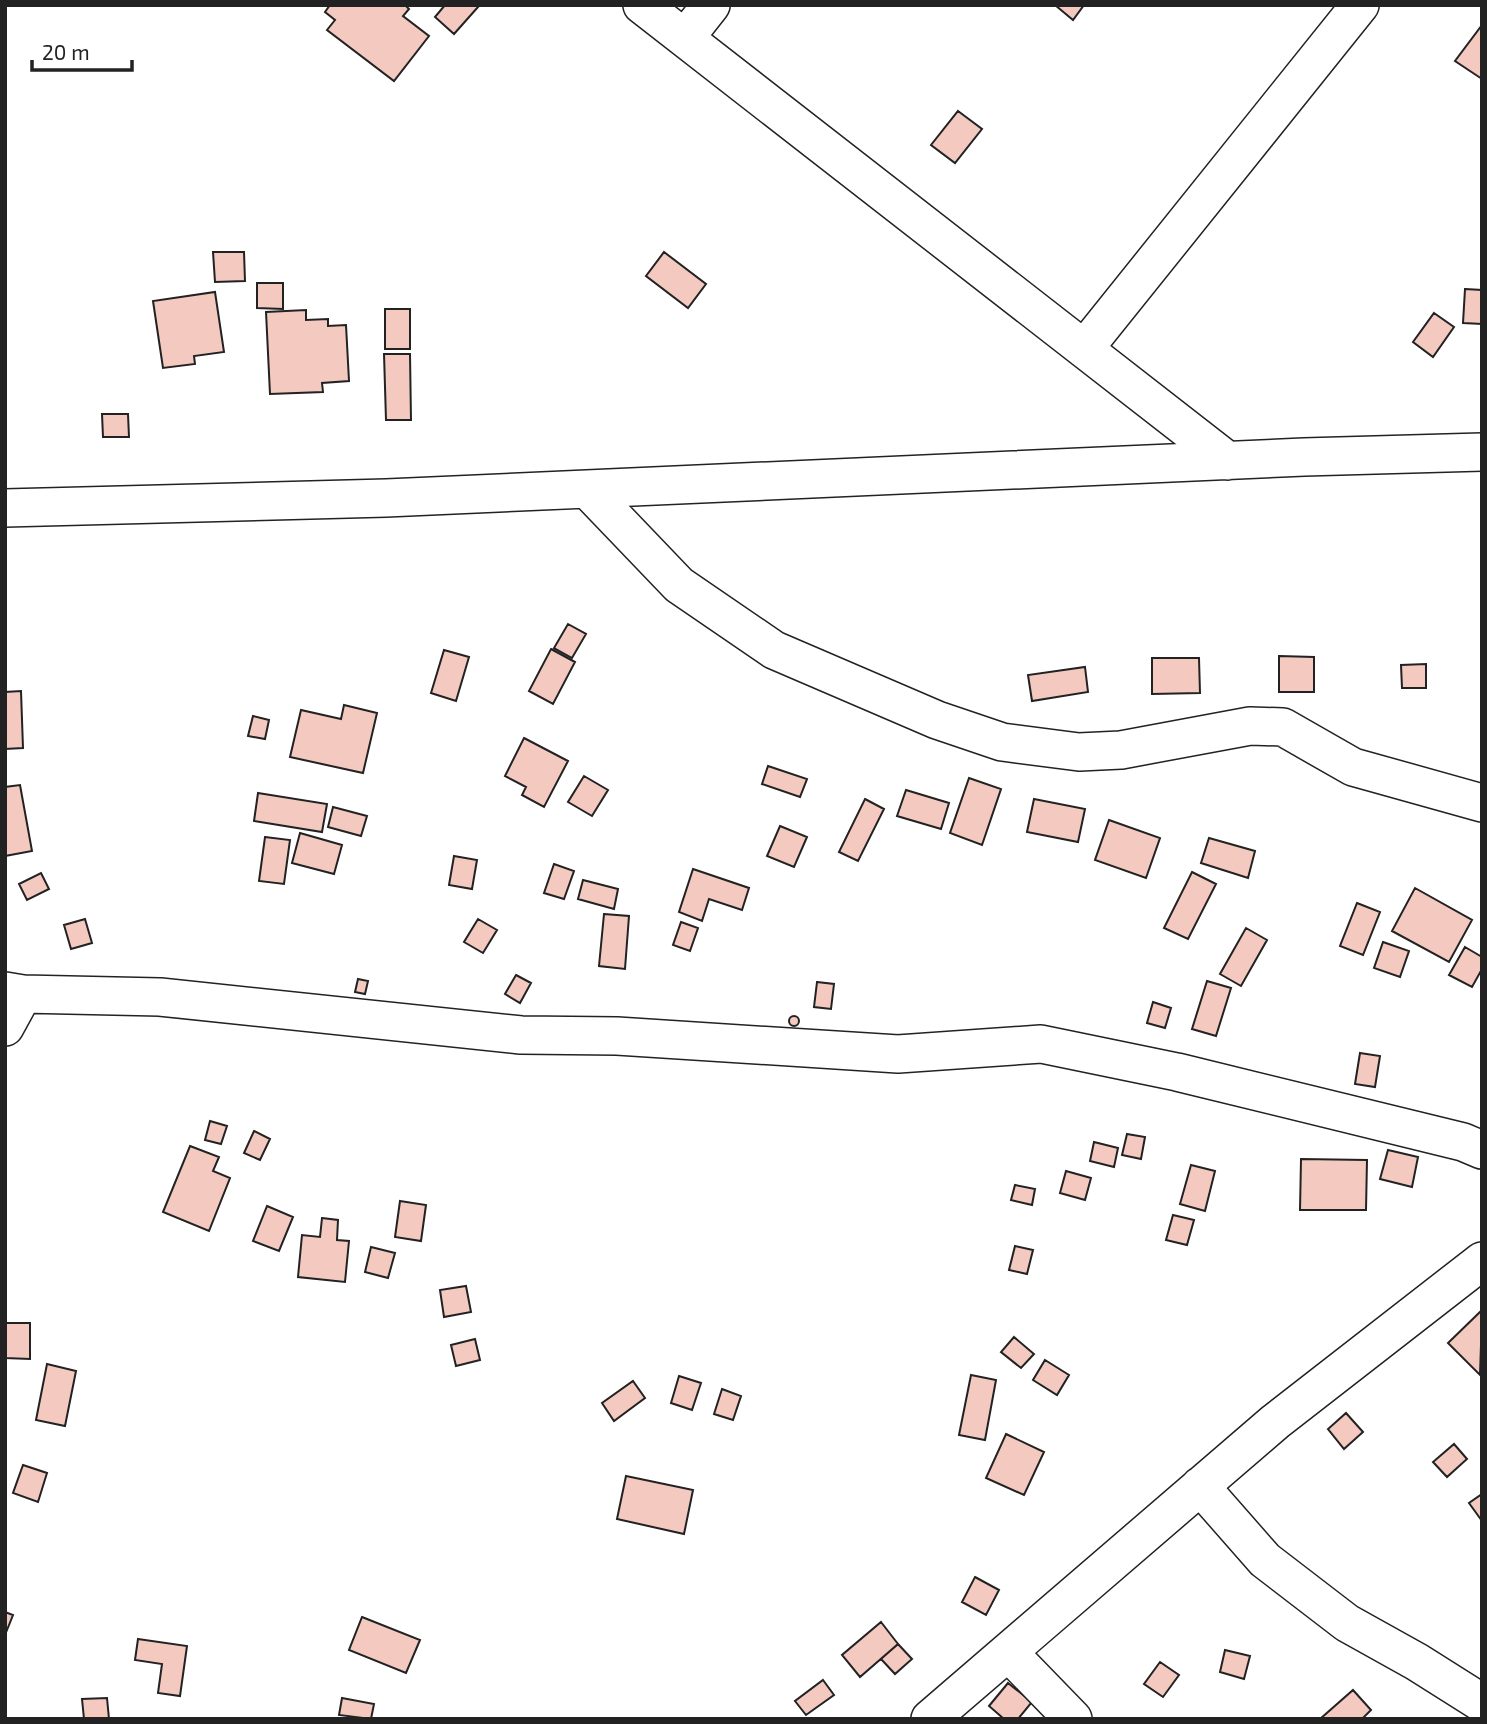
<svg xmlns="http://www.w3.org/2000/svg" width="1487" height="1724" viewBox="0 0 1487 1724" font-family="'Exo 2',sans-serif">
  <rect width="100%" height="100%" fill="#fff"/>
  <path fill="#f3c9c0" stroke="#222" stroke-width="2" d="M330,5H405L409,9L403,16L429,36L394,81L327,30L335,20L325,12Z
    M445,5H476L478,7L454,34L435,17Z
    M1055,5H1084L1073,20Z
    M1482,25V79L1455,61Z
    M958,111L982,129L955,163L931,145Z
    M213,252H244L245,281L215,282Z
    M664,252L706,284L688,308L646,276Z
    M257,283H283V309L257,308Z
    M1465,289L1482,290V324L1463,323Z
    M215,292L224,352L194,356L195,364L163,368L153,301Z
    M385,309H410V349H385Z
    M306,310V320L328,319V326L346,325L349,381L322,383L323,392L270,394L266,312Z
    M1434,313L1454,327L1433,357L1413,342Z
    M384,354H410L411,420H386Z
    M102,414H128L129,437H103Z
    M568,624L586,634L572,658L554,648Z
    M551,649L575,662L553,704L529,691Z
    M444,650L469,657L456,701L431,693Z
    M1279,656L1314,657V692H1279Z
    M1152,658H1199L1200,693L1152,694Z
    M1426,664V688H1402L1401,665Z
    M1085,667L1088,692L1032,701L1028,675Z
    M21,691L23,748L5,749V692Z
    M344,705L377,713L363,773L290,757L301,710L341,719Z
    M253,716L269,720L265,739L248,736Z
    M524,738L568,761L544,807L522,795L526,787L505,776Z
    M768,766L807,779L800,797L762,784Z
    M584,776L608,790L592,816L568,802Z
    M969,778L1001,789L982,845L950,833Z
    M20,785L32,851L5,856V787Z
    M906,790L949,803L941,829L897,816Z
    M258,793L327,804L322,832L254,821Z
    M865,799L884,809L858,861L839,852Z
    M1034,799L1085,809L1078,842L1027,832Z
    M333,807L367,816L361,836L328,827Z
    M1109,820L1160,838L1146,878L1095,860Z
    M780,826L807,837L794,867L767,856Z
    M300,833L342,845L334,874L292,863Z
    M265,837L290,840L284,884L259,881Z
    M1209,838L1255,851L1248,878L1201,863Z
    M454,856L477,860L472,889L449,885Z
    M554,864L574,871L564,899L544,893Z
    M693,869L749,888L742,910L709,899L702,921L679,912Z
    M1192,872L1216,884L1188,939L1164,928Z
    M41,873L49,889L27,900L19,884Z
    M583,880L618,889L614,909L578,899Z
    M1415,888L1472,920L1449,962L1392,931Z
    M1357,903L1380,912L1363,955L1340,946Z
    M604,914L629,916L625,969L599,966Z
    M85,919L92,943L71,949L64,925Z
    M478,919L497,930L483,953L464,942Z
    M681,922L698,928L690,951L673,945Z
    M1246,928L1267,940L1241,986L1220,974Z
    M1383,942L1409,951L1400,977L1374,968Z
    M1465,947L1482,957V969L1472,987L1449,975Z
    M516,975L531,983L520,1003L505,994Z
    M358,979L368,981L365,994L355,992Z
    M1207,981L1231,988L1216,1036L1192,1029Z
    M817,982L834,984L831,1009L814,1007Z
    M1153,1002L1171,1008L1165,1028L1147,1023Z
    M789 1021a5 5 0 1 1 10 0a5 5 0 1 1-10 0Z
    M1360,1053L1380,1056L1375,1087L1355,1084Z
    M210,1121L227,1126L221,1144L205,1140Z
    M254,1131L270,1139L260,1160L244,1153Z
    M1127,1134L1145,1137L1141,1159L1122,1155Z
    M1094,1142L1118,1148L1114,1167L1090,1161Z
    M190,1146L219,1157L213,1171L230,1178L209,1231L163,1212Z
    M1388,1150L1418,1157L1412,1187L1380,1179Z
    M1301,1159L1367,1160L1366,1210H1300Z
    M1191,1165L1215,1171L1205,1211L1180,1204Z
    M1066,1171L1091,1178L1085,1200L1060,1193Z
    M1015,1185L1035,1189L1032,1205L1011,1200Z
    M400,1201L426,1205L421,1241L395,1237Z
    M267,1206L293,1217L279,1251L253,1241Z
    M1173,1215L1194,1220L1187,1245L1166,1240Z
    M322,1218L338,1220L337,1240L349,1241L345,1282L298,1277L302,1235L320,1237Z
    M1015,1246L1033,1250L1027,1274L1009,1270Z
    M371,1247L395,1253L388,1278L365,1272Z
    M466,1286L471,1312L444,1317L440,1290Z
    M1480,1312L1482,1314L1480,1375L1448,1343Z
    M5,1323H30V1359L5,1358Z
    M1014,1337L1034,1354L1021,1368L1001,1352Z
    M475,1339L480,1360L456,1366L451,1345Z
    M1045,1360L1069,1375L1057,1395L1033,1380Z
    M47,1364L76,1371L65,1426L36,1420Z
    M971,1375L996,1380L985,1440L959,1435Z
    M679,1376L701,1383L692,1410L671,1403Z
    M633,1381L645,1398L614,1421L602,1403Z
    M722,1389L741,1396L733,1420L714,1414Z
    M1346,1413L1363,1432L1344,1449L1328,1429Z
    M1006,1434L1044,1452L1024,1495L986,1478Z
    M1454,1444L1467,1459L1447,1477L1433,1462Z
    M23,1465L47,1473L38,1502L13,1493Z
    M626,1476L693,1490L684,1534L617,1519Z
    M1482,1494V1521L1469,1503Z
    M975,1577L999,1590L986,1615L962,1602Z
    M5,1612L13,1615L5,1635Z
    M362,1617L420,1640L406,1673L349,1650Z
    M881,1622L898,1644L860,1677L842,1655Z
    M138,1639L187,1646L180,1696L158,1693L162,1664L135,1660Z
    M898,1644L912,1659L895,1674L881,1659Z
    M1225,1650L1250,1656L1244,1679L1220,1672Z
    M1160,1662L1179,1675L1163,1697L1144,1684Z
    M823,1680L834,1695L806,1715L795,1701Z
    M1008,1683L1032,1702L1018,1719H1004L989,1706Z
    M1353,1690L1371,1710L1362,1719H1320Z
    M107,1698L109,1719H84L82,1699Z
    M342,1698L374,1704L371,1719L339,1715Z"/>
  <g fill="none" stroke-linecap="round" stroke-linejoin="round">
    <defs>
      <path id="minor" d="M642,5L1228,461
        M685,38L711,5
        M1084,349L1360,5
        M587,489L679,585L774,650L937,720L1002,742L1079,752L1121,750L1250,726L1283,727L1353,767L1482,803
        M5,508L386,498L1304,457L1482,452
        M5,991L23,994L160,997L521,1035L617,1036L898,1054L1041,1044L1177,1072L1463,1142L1482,1150
        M5,1027L23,994
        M1200,1486L1265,1560L1347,1623L1417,1662L1482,1703
        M1008,1652L1073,1719
        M930,1719L1275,1422L1482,1261"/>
    </defs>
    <use href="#minor" stroke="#222" stroke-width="40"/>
    <use href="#minor" stroke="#fff" stroke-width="37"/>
  </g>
  <rect width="1487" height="1724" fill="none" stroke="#222222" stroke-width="14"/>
  <path d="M32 60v10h100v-10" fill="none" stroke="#222222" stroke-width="3.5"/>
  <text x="42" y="60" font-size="21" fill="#222222" stroke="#ffffff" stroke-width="5" paint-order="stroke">20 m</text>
</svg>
